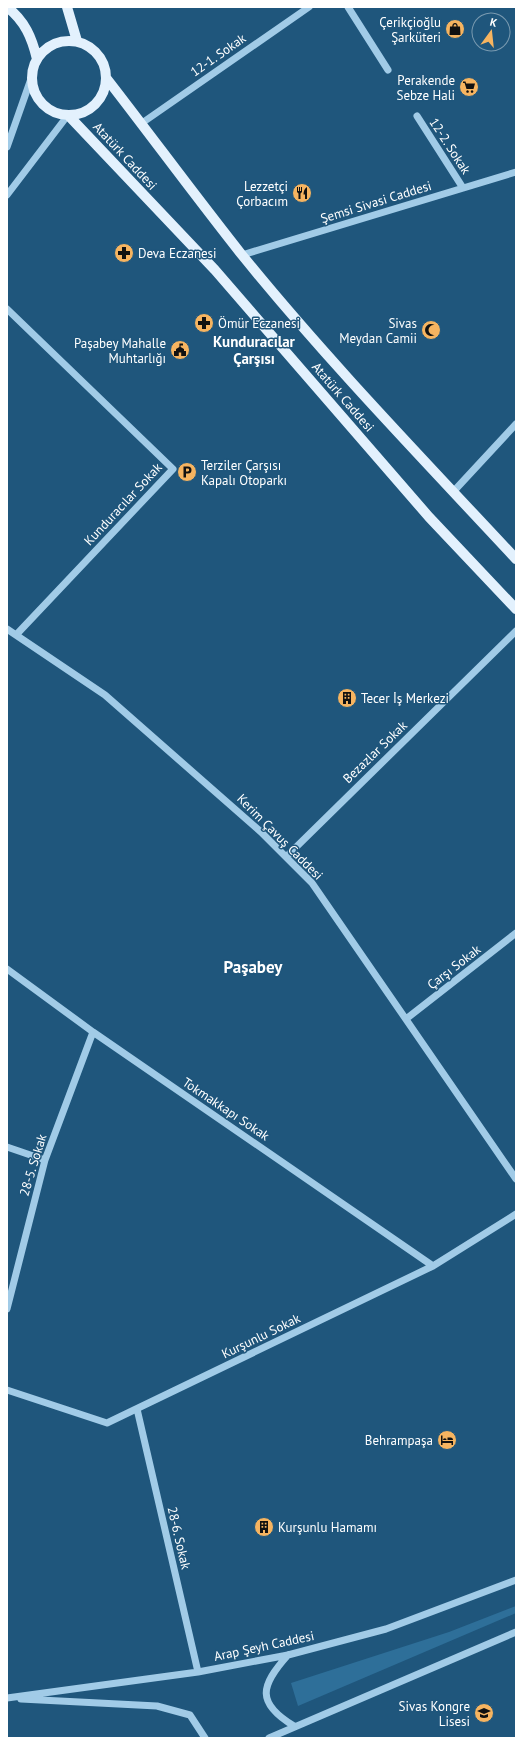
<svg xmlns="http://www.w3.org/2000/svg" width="523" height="1745" viewBox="0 0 523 1745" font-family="'PT Sans',sans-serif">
  <rect width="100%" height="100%" fill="#1f567c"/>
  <path fill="#2e6f99" d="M516,1606V1613L298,1706L291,1683L449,1632Z"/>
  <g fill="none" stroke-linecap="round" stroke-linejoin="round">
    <path stroke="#a1cbe7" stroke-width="7" d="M348,7L388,70
      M417,116L463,188
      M142,123L309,7
      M7,147L32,76
      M7,195L68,115
      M242,255L516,172
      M7,309L173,469L16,635
      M453,492L516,424
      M7,629L105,695L261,832L312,883L516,1179
      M286,857L516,631
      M7,969L93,1032L433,1266
      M406,1019L516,933
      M7,1147L45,1160
      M7,1309L45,1160L93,1032
      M7,1390L107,1423L433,1266L516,1214
      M137,1409L198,1672
      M288,1655C260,1686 256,1703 294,1726
      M7,1698L198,1672L288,1655L386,1629L516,1580
      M21,1699L157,1706L190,1715L205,1738
      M269,1738L516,1632"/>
    <path stroke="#e3f1fd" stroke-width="10" d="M7,7C25,21 32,38 37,59
      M67,7L77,41
      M32 78a37 37 0 1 1 74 0a37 37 0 1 1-74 0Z
      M107,79C152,137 196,197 242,255C328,361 423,459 516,559
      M68,115L215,270L429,517L516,609"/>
  </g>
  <defs>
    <symbol id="shop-disc" viewBox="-11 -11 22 22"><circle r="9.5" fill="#f6b460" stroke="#1f567c"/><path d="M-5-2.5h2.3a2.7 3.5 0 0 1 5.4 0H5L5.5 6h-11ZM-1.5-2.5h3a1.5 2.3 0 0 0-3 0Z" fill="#111"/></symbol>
    <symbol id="supermarket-disc" viewBox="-11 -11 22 22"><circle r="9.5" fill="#f6b460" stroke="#1f567c"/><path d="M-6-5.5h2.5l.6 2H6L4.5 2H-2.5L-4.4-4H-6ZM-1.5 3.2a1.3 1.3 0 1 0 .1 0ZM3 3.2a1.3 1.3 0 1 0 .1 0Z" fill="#111"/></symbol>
    <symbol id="restaurant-disc" viewBox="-11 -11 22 22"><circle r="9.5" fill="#f6b460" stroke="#1f567c"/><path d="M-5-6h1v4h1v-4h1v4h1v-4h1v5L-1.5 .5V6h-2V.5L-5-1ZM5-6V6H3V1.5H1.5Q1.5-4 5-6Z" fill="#111"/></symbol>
    <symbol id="pharmacy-disc" viewBox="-11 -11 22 22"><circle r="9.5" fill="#f6b460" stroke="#1f567c"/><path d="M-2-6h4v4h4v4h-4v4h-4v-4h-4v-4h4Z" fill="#111"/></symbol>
    <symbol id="mosque-disc" viewBox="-11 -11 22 22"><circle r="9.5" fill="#f6b460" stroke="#1f567c"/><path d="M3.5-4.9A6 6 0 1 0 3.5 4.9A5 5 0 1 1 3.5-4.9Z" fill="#111"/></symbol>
    <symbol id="civic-disc" viewBox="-11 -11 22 22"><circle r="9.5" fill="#f6b460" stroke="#1f567c"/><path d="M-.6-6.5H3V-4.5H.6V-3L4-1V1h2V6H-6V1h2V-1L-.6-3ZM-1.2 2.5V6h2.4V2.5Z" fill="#111"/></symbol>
    <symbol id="parking-disc" viewBox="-11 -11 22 22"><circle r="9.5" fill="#f6b460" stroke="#1f567c"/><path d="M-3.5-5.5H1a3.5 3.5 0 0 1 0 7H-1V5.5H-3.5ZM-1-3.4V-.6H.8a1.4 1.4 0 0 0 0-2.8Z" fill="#111"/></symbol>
    <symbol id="building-disc" viewBox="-11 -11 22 22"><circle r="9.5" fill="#f6b460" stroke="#1f567c"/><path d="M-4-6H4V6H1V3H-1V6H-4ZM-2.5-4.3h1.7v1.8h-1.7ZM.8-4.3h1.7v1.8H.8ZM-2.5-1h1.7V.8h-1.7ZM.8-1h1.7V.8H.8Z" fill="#111"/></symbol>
    <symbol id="hotel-disc" viewBox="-11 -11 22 22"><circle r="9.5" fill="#f6b460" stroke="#1f567c"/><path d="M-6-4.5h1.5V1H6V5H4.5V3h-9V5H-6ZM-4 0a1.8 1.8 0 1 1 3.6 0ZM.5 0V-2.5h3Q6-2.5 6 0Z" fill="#111"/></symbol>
    <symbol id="school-disc" viewBox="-11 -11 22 22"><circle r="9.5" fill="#f6b460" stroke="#1f567c"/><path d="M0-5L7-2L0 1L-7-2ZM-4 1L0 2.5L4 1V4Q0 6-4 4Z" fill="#111"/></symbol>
  </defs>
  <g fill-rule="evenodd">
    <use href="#shop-disc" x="444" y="18" width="22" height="22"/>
    <use href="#supermarket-disc" x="458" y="76" width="22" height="22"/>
    <use href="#restaurant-disc" x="291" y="182" width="22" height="22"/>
    <use href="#pharmacy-disc" x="113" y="242" width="22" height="22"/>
    <use href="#pharmacy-disc" x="193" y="312" width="22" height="22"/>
    <use href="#mosque-disc" x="420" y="319" width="22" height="22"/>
    <use href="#civic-disc" x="169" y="339" width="22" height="22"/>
    <use href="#parking-disc" x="176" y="461" width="22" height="22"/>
    <use href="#building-disc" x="336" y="687" width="22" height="22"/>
    <use href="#hotel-disc" x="436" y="1429" width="22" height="22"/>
    <use href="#building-disc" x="253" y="1516" width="22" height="22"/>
    <use href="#school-disc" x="473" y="1702" width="22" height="22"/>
  </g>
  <g text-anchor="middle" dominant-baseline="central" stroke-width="3" stroke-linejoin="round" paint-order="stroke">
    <g font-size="13" fill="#fff" stroke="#1f567c" text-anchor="end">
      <text x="441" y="22">Çerikçioğlu<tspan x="441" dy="15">Şarküteri</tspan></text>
      <text x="455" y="80">Perakende<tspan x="455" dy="15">Sebze Hali</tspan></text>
      <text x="288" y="186">Lezzetçi<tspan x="288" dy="15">Çorbacım</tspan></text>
      <text x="138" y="253" text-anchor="start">Deva Eczanesi</text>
      <text x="218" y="323" text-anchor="start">Ömür Eczanesi</text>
      <text x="417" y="323">Sivas<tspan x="417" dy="15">Meydan Camii</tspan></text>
      <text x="166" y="343">Paşabey Mahalle<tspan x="166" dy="15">Muhtarlığı</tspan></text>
      <text x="201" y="465" text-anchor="start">Terziler Çarşısı<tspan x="201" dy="15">Kapalı Otoparkı</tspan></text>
      <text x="361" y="698" text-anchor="start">Tecer İş Merkezi</text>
      <text x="433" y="1440">Behrampaşa</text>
      <text x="278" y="1527" text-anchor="start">Kurşunlu Hamamı</text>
      <text x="470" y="1706">Sivas Kongre<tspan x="470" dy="15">Lisesi</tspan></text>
    </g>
    <g font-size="13" fill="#fff" stroke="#1f567c">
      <text transform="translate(218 55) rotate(-35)">12-1. Sokak</text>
      <text transform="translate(450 146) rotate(57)">12-2. Sokak</text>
      <text transform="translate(125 156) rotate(47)">Atatürk Caddesi</text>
      <text transform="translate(376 202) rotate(-17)">Şemsi Sivasi Caddesi</text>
      <text transform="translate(343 397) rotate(49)">Atatürk Caddesi</text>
      <text transform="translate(123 504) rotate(-47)">Kunduracılar Sokak</text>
      <text transform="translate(375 752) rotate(-44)">Bezazlar Sokak</text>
      <text transform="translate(280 837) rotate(45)">Kerim Çavuş Caddesi</text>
      <text transform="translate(454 967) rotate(-38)">Çarşı Sokak</text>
      <text transform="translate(226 1109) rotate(34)">Tokmakkapı Sokak</text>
      <text transform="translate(33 1165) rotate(-73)">28-5. Sokak</text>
      <text transform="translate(261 1336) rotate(-26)">Kurşunlu Sokak</text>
      <text transform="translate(179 1538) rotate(77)">28-6. Sokak</text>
      <text transform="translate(264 1646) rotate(-12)">Arap Şeyh Caddesi</text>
    </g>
    <g font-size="15" font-weight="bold" fill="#fff" stroke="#1f567c">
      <text x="254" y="341">Kunduracılar<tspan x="254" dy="17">Çarşısı</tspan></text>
    </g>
    <g font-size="17" font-weight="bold" fill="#fff" stroke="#1f567c">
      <text x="253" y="967">Paşabey</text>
    </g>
  </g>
  <rect width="523" height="1745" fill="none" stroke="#ffffff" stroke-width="16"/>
  <g transform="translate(491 32) rotate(15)"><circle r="19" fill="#1f567c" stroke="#799ab0"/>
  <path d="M0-3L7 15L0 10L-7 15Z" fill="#f6b460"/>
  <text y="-6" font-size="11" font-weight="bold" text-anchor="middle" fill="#ffffff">K</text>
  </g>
</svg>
